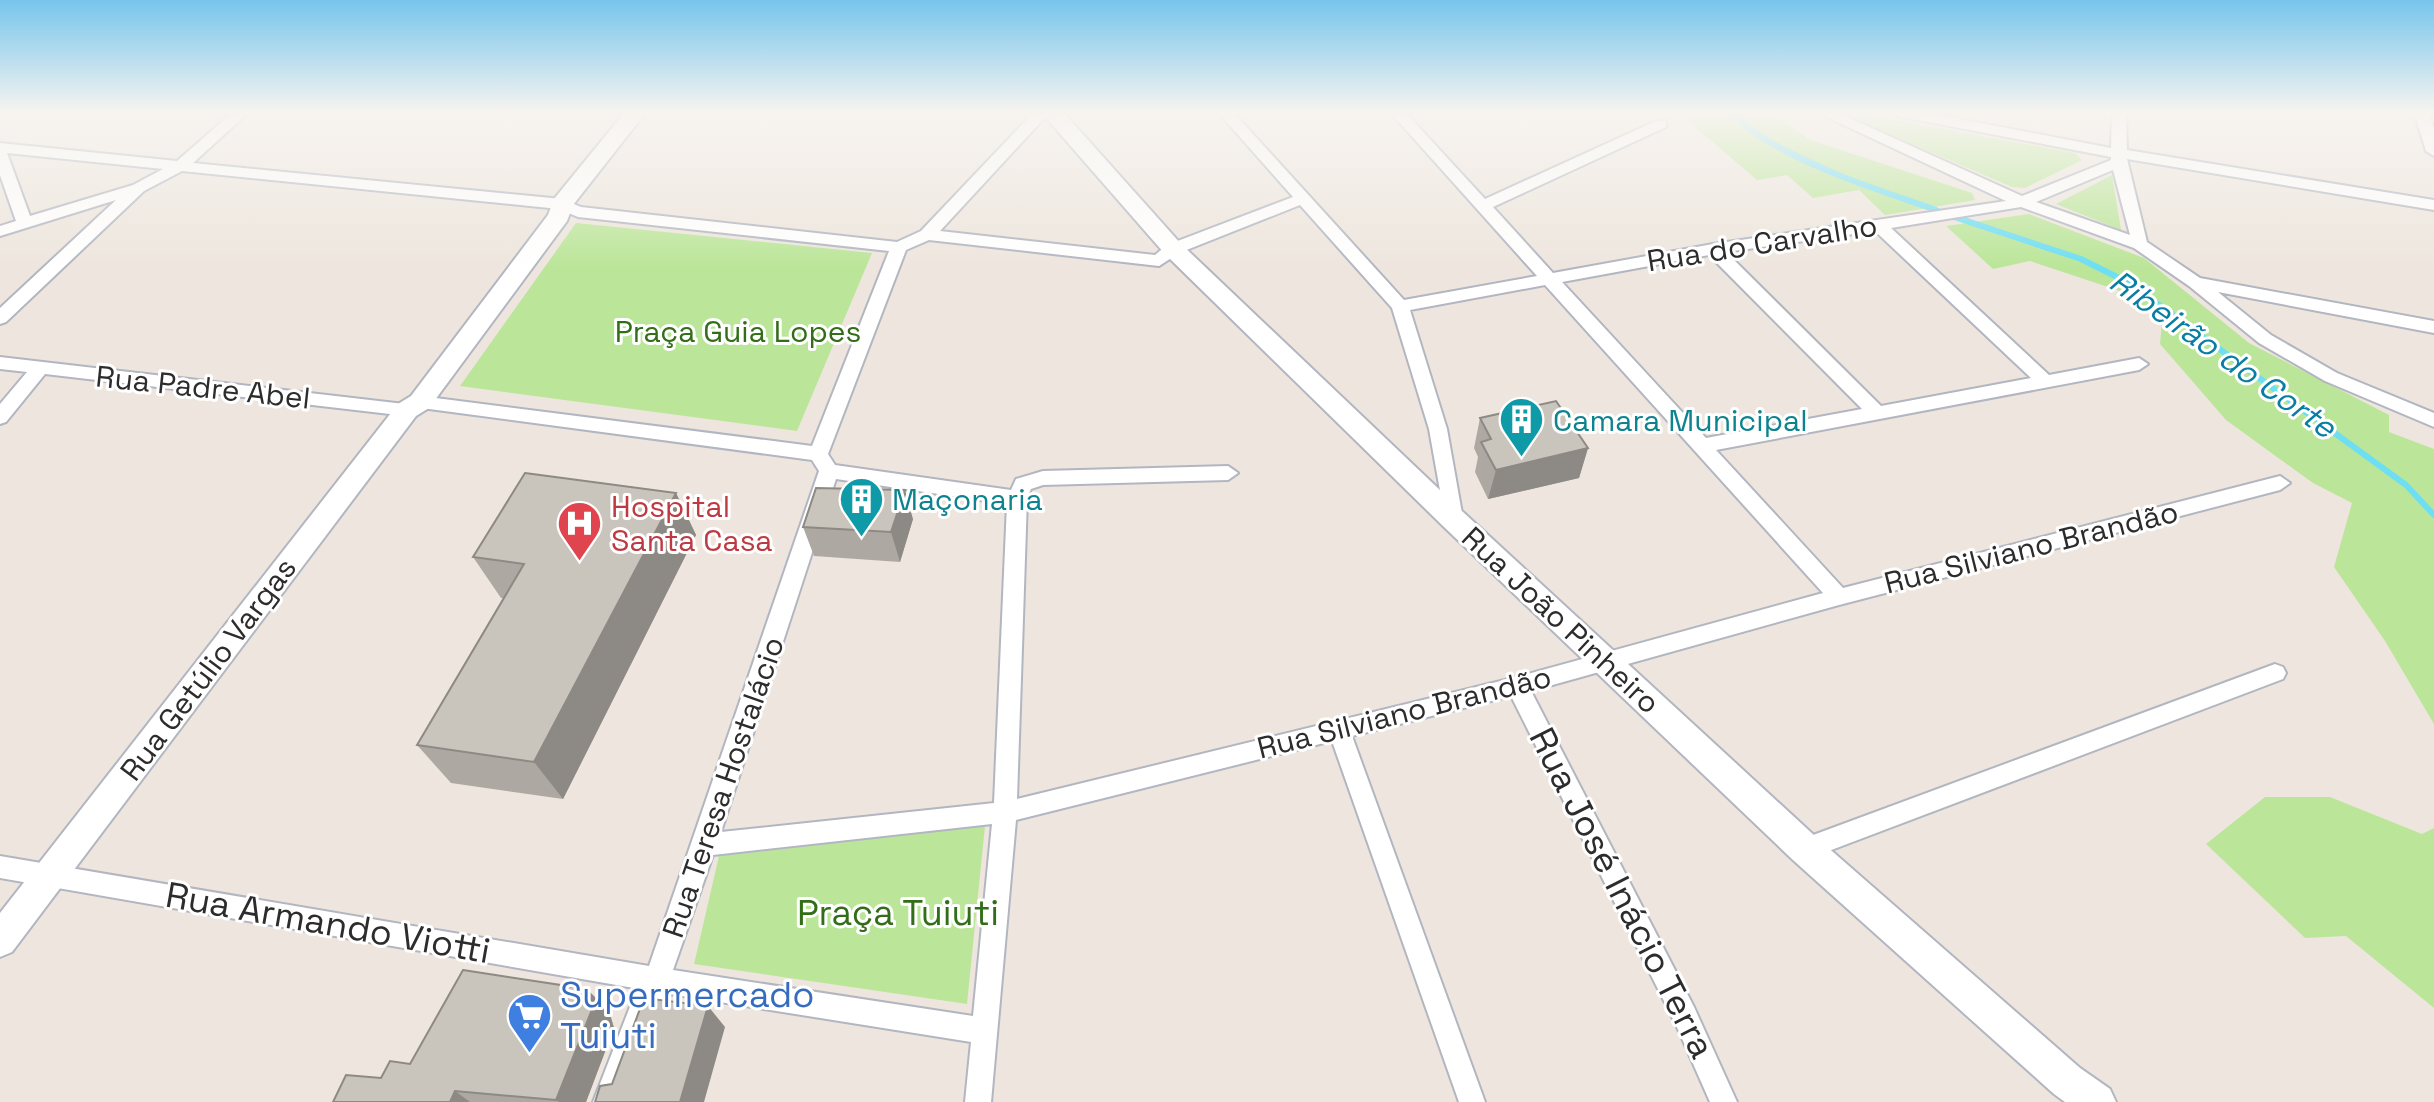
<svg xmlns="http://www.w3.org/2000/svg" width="2434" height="1102" viewBox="0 0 2434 1102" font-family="'Space Grotesk',sans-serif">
  <rect width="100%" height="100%" fill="#eee6de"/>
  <path fill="#bbe699" d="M1678,112H1768L1810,140L1972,193L1975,200L1885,215L1859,190L1813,198L1787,175L1757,180Z
    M1856,113L2075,153L2082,160L2025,188L2012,187L1854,119Z
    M2112,175L2121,230L2056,204Z
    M2029,214L2144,258L2249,343L2389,415V432L2434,449V724L2385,641L2334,567L2352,503L2313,483L2226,420L2160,344L2162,320L2123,292L2030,261L1993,269L1946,226Z
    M576,223L872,253L797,431L460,386Z
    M2265,797H2330L2422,834L2434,828V1008L2346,936L2305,938L2206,844Z
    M985,826L967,1004L694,964L719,856Z"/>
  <path fill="#6edef3" d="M1729,112L1770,140L1851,178L2083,258L2130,282L2407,483L2434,515L2406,485L2129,283L2081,259L1997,233L1851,179L1769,141Z"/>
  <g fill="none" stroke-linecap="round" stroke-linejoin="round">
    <path stroke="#6edef3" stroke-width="6" d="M1729,112C1785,163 1866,185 1936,210
      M1948,215L2081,259L2129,283L2406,485L2434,515"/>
    <defs>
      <path id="street" d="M233,112H249L193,163L562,199L581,207L897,242L921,231L1034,112H1050L940,231L1155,255L1167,245L1293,197L1218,112H1233L1404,300L1537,276L1390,112H1405L1485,199L1656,121H1666V127L1493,207L1553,273L1713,244L2006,201L1816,112H1836L2022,196L2111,160V157L1897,116L1890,112H1923L2111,148L2112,112H2126L2127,150L2434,200V210L2127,159L2147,242L2200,278L2434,321V333L2218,292L2271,335L2337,373L2434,413V427L2325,381L2259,343L2189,286L2134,248L2021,207L1891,228L2049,375L2139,358L2148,364L2139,370L1716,450L1843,588L2280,476L2290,483L2280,490L1839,605L1531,691L1694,1007L1737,1102H1710L1676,1025L1511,696L1352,736L1485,1102H1459L1332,741L1016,820L991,1102H965L971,1042L657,992L0,878V856L649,966L819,471L812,460L414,407L413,415L407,416L45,374L6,422L0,424V404L27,372L0,369V357L413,405L414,397L420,396L812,446L889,251L578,217L559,209L182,171L144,191L6,322L0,324V308L116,200L0,236V226L16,221L0,175V143L177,161ZM7,153L163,169L133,185L30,216ZM2113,170L2130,235L2036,202ZM1300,205L1392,308L1429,429L1446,524H1460L1463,519L1447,429L1410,310L1545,285L1823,593L1517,677L1017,799L1027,498L1031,489L1043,485L1228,480L1238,473L1228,466L1043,471L1016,479L1011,490L835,465L828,454L906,250L929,240L1159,266L1179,253ZM1875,231L2031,378L1881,406L1726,252ZM1709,255L1862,409L1706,438L1562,282ZM836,479L1007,504L994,803L721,832ZM992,824L973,1016L673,970L713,855Z
        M2414,112H2428L2434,129V156L2426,151Z
        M2275,664L2283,667L2286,673L2283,679L1805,860L1797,857L1793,849L1797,841Z"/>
      <path id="secondary" d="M625,112H646L573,205L567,221L429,408L416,416L12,952L0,957V913L398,404L411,396L548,215L554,199Z
        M1041,112H1063L1181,244L1463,512L1817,838L2080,1068L2110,1089L2116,1102H2065L2054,1094L1793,860L1443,526L1165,254Z
        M657,963L669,968L675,980L631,1102H593L645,968Z"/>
    </defs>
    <use href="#street" stroke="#b2b6c0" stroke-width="4"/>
    <use href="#secondary" stroke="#b2b6c0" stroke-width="4"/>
    <use href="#street" fill="#fff" fill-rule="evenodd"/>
    <use href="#secondary" fill="#fff" fill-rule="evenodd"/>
  </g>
  <path fill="#ada9a2" d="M1480,418L1588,448L1579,478L1488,499L1475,472L1478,457L1474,448Z
    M676,493L696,535L563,799L451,783L417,745L503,598H501L473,557Z
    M913,519L900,562L814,556L803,527Z
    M609,1011L614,1028L586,1102H333L410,1064Z"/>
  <path fill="#8d8984" d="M1588,448L1579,478L1488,499L1496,470Z
    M905,490L913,519L900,562L891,532Z
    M676,493L696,535L563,799L534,762Z
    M587,989L609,1011L614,1028L586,1102H559L556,1100Z
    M708,1006L725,1027L704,1102H680Z
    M455,1091L470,1102H450Z"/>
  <path fill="#c9c4bc" stroke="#8d8984" stroke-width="2" d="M1556,401L1588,448L1496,470L1481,442L1491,439L1480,418Z
    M525,473L676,493L534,762L417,745L524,564L473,557Z
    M816,488L905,490L891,532L803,527Z
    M463,970L587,989L593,1007L556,1100L455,1091L450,1102H333L346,1075L381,1078L390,1061L410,1064Z
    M644,998L708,1006L680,1102H595L600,1086L612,1084Z"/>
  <linearGradient id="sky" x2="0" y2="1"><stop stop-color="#77c5ec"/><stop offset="0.42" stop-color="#f7f4f0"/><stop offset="1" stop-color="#f7f4f0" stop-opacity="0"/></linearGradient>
  <rect width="2434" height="267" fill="url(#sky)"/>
  <defs>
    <symbol id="building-pin" viewBox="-11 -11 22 30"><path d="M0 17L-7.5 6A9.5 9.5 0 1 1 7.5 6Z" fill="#0f9aa8" stroke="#fff"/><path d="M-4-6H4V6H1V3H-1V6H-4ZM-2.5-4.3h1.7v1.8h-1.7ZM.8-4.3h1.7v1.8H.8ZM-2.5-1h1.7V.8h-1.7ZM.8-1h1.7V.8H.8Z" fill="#fff"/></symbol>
    <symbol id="hospital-pin" viewBox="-11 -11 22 30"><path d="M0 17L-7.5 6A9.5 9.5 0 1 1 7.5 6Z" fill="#e0444e" stroke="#fff"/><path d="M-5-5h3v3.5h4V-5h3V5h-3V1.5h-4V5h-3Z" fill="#fff"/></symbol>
    <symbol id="supermarket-pin" viewBox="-11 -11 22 30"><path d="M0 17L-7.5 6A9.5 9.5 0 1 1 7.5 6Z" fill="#3f7fe0" stroke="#fff"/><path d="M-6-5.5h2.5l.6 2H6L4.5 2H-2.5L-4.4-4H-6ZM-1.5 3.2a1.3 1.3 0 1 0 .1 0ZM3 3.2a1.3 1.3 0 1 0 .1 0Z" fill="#fff"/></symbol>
  </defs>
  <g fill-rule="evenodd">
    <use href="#building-pin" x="1496" y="394" width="51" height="69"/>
    <use href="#building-pin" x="836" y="474" width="51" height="69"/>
    <use href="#hospital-pin" x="554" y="498" width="51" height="69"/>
    <use href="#supermarket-pin" x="504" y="990" width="51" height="69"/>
  </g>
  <g text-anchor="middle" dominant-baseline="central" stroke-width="6" stroke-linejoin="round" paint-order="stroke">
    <g font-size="30" fill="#2c2c2c" stroke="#fff">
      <text transform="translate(1762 243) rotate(-9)">Rua do Carvalho</text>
      <text transform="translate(203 387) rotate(6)">Rua Padre Abel</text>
      <text transform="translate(2031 547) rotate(-14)">Rua Silviano Brandão</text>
      <text transform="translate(1561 620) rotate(43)">Rua João Pinheiro</text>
      <text transform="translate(208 669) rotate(-53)">Rua Getúlio Vargas</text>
      <text transform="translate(1404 712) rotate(-14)">Rua Silviano Brandão</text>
      <text transform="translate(723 787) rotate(-71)">Rua Teresa Hostalácio</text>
    </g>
    <g font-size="30" fill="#326d18" stroke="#fff">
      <text x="738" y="331">Praça Guia Lopes</text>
    </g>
    <g font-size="30" fill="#0d838f" stroke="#fff" text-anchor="start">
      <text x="1553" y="420">Camara Municipal</text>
      <text x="892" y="499">Maçonaria</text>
    </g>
    <g font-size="30" fill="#be3a42" stroke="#fff" text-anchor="start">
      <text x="611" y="506">Hospital<tspan x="611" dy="34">Santa Casa</tspan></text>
    </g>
    <g font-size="32" font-style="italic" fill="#097ea4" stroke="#fff">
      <text transform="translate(2223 354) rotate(35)">Ribeirão do Corte</text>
    </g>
    <g font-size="36" fill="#2c2c2c" stroke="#fff">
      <text transform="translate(1622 893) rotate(63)">Rua José Inácio Terra</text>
      <text transform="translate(328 923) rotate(10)">Rua Armando Viotti</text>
    </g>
    <g font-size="36" fill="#326d18" stroke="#fff">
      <text x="898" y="913">Praça Tuiuti</text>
    </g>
    <g font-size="36" fill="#366cbe" stroke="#fff" text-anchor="start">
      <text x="560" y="995">Supermercado<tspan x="560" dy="41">Tuiuti</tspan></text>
    </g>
  </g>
</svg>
